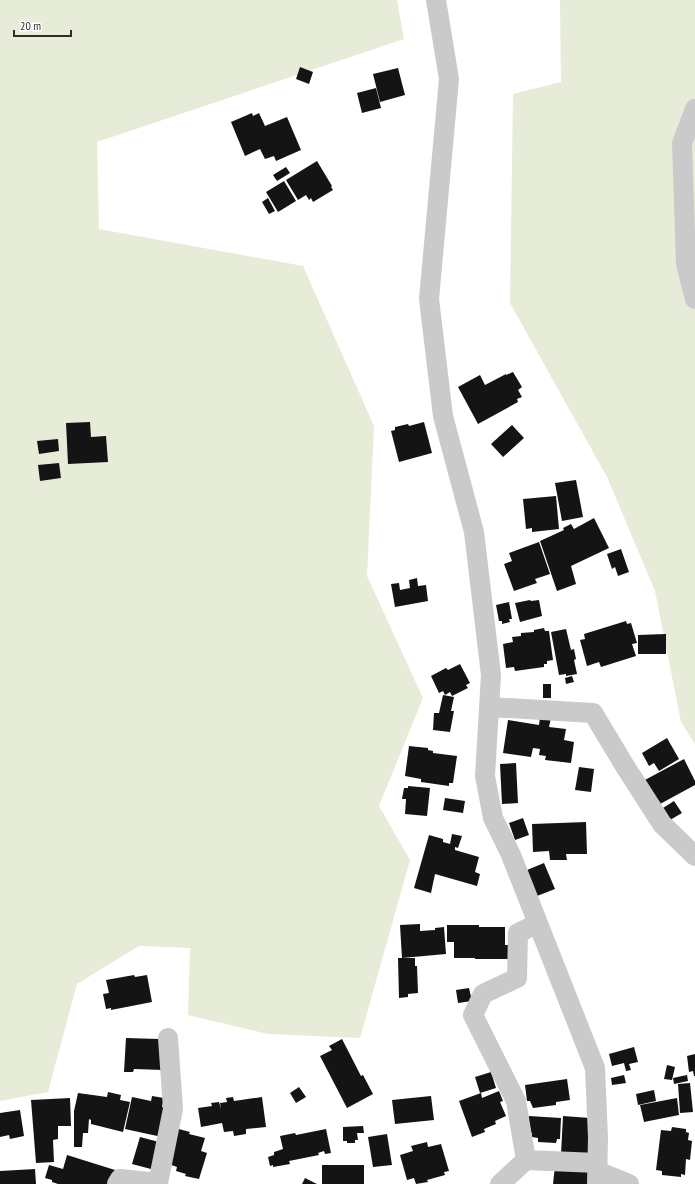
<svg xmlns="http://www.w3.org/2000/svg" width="695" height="1184" viewBox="0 0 695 1184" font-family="'PT Sans Narrow',sans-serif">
  <rect width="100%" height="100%" fill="#fff"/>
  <path fill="#e6ecd8" d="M0,0H397L404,39L97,142L99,229L303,266L374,426L367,576L423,698L379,806L410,860L360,1038L268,1034L188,1015L190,948L139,946L77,984L48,1092L0,1101Z
    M560,0H695V744L681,722L655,591L607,477L510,303L513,94L561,82Z"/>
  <path fill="#141414" d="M300,67L313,72L309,84L296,79Z
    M398,68L405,95L380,102L373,74Z
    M376,88L381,108L362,113L357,93Z
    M252,113L253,116L259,113L265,126L287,117L301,150L276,161L274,156L265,159L260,149L245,156L231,122Z
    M317,161L332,186L331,187L333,190L313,202L311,198L309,200L306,195L298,200L286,180Z
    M286,167L290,173L277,181L273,175Z
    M284,181L296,201L278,212L266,192Z
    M268,198L275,211L269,214L262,202Z
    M513,372L522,387L518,390L522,397L517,399L518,402L478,424L458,387L480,375L485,385L506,374V375Z
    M90,422L91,437L106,436L108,462L68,464L66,423Z
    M424,422L432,453L399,462L391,431L395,430V427L408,424L409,426Z
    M512,425L524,438L503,457L491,444Z
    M58,439L59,451L39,454L37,441Z
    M59,463L61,478L40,481L38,465Z
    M576,480L583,517L562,521L555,483Z
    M556,496L559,529L532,532V528L526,529L523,499Z
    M594,518L609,548L571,566L576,584L557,591L540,541L564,530L563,528L571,524L574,529Z
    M539,542L550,574L535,579L537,583L514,591L504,564L512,561L509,553Z
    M621,549L629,572L618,576L615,567L612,569L607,554Z
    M417,578L418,586L426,585L428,601L395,607L391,584L399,583L400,590L410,588L409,580Z
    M530,600L531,601L539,600L542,616L520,622L515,603Z
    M509,602L512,619H509L510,622L502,624V621H499L496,605Z
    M626,621L627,624L631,623L637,643L632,644L636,656L601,667L599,662L587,666L580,640L585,639L584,634Z
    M544,628L545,631H549L553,660L547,661V664H544V667L515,671L514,667L506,668L503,644L513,642L512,637L521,636V633L534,632V630Z
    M566,629L571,650L574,649L576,659L574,660L577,674L566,676V674L559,675L551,632Z
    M666,634V654H638V635Z
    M460,664L470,683L466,685L468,688L452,696L450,692L445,695L443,691L439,693L431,676L446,668L448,670Z
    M572,676L574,682L566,684L565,678Z
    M543,684H551V698H543Z
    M443,695L454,697L451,711H454L450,732L433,730L434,713H439Z
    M540,717L551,718L549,727L566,729L564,740L574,742L571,763L545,760L546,756L539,755L540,749L533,748L531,757L503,753L508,720L539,725Z
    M667,738L679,759L659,771L654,763L649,766L642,753Z
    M409,746L428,748V750L433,751V753L457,756L453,783H449V786L421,782V779L405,776Z
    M684,759L695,781V785L660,804L643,781Z
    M516,763L518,803L502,804L500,764Z
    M579,767L594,769L591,792L575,790Z
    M408,786L430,788L427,816L405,814L406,799H402L404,788H408Z
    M445,798L465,801L463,813L443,810Z
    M674,801L682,813L670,820L663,808Z
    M523,818L529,835L515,840L509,823Z
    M586,822L587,854H566L567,860H550L549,851L533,852L532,824Z
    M452,834L462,836L458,848L455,847V850L479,857L475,872L480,874L477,886L435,874L431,893L414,888L429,835L443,839V842L450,844Z
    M544,863L555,889L537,896L527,870Z
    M420,924V931L435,930V928L444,927L446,954L402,958L400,925Z
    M447,925H479V927H505V945H508V959H475V958H454V942H447Z
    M398,958H415V966H417L418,993L408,994V997L399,998Z
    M134,975L135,977L147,975L152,1002L111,1010V1008L106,1009L103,994L109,993L106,980Z
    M469,988L472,1001L458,1003L456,990Z
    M126,1038L159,1039L163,1070L134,1069L133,1072H124Z
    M342,1039L361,1076L363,1075L373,1094L347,1108L320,1056L332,1050L329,1046Z
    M634,1047L638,1062L629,1064L631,1070L626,1071L624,1063L612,1066L609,1054Z
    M695,1054V1076H694L693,1071L689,1072L687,1056Z
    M667,1065L675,1067L672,1080L664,1079Z
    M491,1072L496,1088L480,1093L475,1077Z
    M624,1075L626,1083L612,1085L611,1078Z
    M687,1075L688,1081L674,1084L673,1078Z
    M567,1079L570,1100L556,1102V1105L533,1108L530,1101H527L525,1085Z
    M690,1083L693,1112L680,1113L678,1084Z
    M299,1087L306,1097L296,1103L290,1093Z
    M654,1090L656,1101L638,1105L636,1094Z
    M499,1091L503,1101L500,1102L506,1116L495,1121L496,1124L484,1129L485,1132L472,1137L459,1101L481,1093L482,1098Z
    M108,1092L121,1095L120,1100L130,1102L123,1132L91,1124V1120L89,1119L88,1133H83L82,1147H74V1111L78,1093L107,1097Z
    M152,1096L164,1098L162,1107L168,1108L162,1137L125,1129L132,1097L151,1101Z
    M431,1096L434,1120L395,1124L392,1100Z
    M233,1097L234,1101L262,1097L266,1127L246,1129V1134L234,1136L233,1131L224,1132L222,1123L201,1127L198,1108L212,1106L211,1103L219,1102L221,1109L220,1103L227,1102L226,1098Z
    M70,1098L71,1126H58V1139L53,1140L54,1162L36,1163L31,1100Z
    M677,1098L679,1115L644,1122L640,1105Z
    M20,1110L24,1136L10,1139L9,1135L0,1137V1113Z
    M529,1116L561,1118L560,1139H557L556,1143L538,1142V1138L532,1137V1133L528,1132Z
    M563,1116L590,1118L588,1155L561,1154Z
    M363,1126L364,1133H357L358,1140H355V1143H347V1141H343V1127Z
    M672,1127L686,1129V1132L689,1133L688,1140L692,1141L690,1160L686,1159L685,1175L681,1174V1177L662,1175V1171L656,1170L661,1130L671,1131Z
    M175,1128L190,1132L189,1134L205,1138L201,1151L207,1153L199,1179L185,1176L186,1174L176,1171L177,1167L166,1163Z
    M326,1129L331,1153L325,1154L324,1151L318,1153L319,1155L289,1161L290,1164L273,1167V1165L270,1166L268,1157L274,1155V1152L283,1149L280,1136L295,1133L296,1135Z
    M387,1134L392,1165L373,1167L368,1137Z
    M140,1137L159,1142L151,1169L132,1164Z
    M427,1142L428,1147L441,1144L449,1171L444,1172L445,1175L427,1180L428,1182L416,1184L414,1178L407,1180L400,1155L413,1151L411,1146Z
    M67,1155L115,1170L111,1184H58L52,1182V1180L45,1178L49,1165L63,1169Z
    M322,1165H364V1184H322Z
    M555,1166L589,1169V1184H553Z
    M35,1169L36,1184H0V1171Z
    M305,1178L317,1184H302Z"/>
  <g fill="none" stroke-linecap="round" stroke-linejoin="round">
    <path stroke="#cacaca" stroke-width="20" d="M436,0L449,79L429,299L443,416L474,532L491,675L485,776L493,818L511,855L595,1068L598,1138L597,1184
      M695,109L682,143L686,264L695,299
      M489,707L593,713L623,763L662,824L695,856
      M526,1160L516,1101L473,1015L483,994L517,978L518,933L537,924
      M597,1171L629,1184
      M117,1184L120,1179L158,1183L173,1109L168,1038
      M500,1184L526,1160L597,1163"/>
  </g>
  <path d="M14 30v6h57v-6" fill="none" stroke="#2d2d2d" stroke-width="2"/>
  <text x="20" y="30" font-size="12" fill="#2d2d2d" stroke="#ffffff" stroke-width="3" paint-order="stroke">20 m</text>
</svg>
